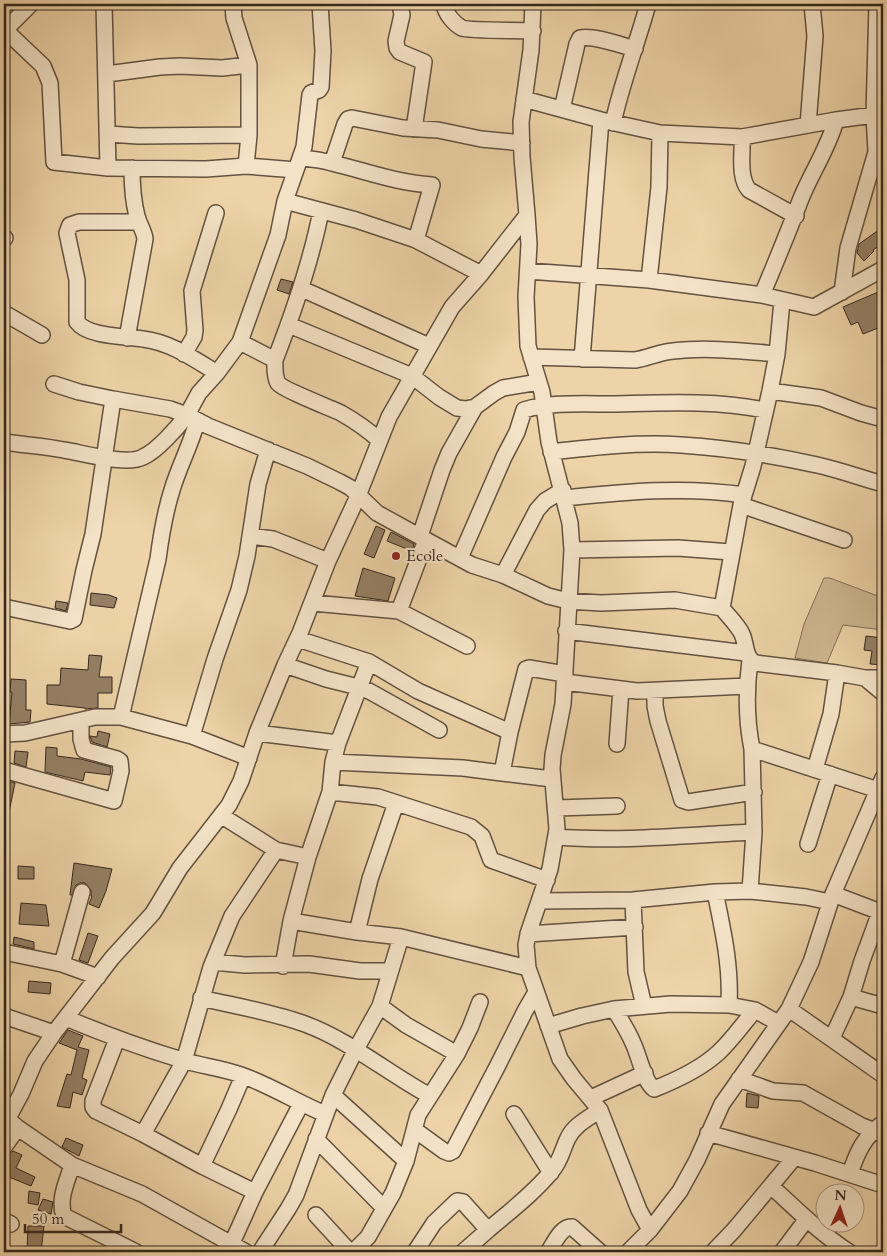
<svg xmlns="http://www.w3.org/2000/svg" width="887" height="1256" viewBox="0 0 887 1256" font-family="Cardo,serif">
  <rect width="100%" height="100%" fill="#edd3a7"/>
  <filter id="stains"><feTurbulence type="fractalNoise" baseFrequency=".004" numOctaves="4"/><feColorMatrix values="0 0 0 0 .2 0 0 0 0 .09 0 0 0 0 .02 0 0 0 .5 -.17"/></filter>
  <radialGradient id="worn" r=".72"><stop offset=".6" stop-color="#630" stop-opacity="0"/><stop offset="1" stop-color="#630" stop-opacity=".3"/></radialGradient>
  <path fill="#ceb690" stroke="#826e57" d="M824,578H830L883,598V630L843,625L827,663L795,658L804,624Z"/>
  <path fill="#958065" stroke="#35271e" d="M883,227V243L873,250L874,251L864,261L857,253L859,244Z
    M281,279L293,282L289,294L277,290Z
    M883,290V326L863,334L858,322L851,325L843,307Z
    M376,526L385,530L374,558L364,554Z
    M391,532L414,544L412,551L387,541Z
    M363,568L395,578L388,601L355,596Z
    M91,593L109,595L117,598L114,608L90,605Z
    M56,601L68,603L66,611L55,608Z
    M866,636L883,638V665L870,664L872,651L864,650Z
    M89,655L102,656L99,677H112V693H98V708L85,709V708L47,704V685H60L61,668L88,670Z
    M11,679L26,680V710H31L30,722L9,724L12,692H10Z
    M98,731L110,734L107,747L92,742L90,736L97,737Z
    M46,747L57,748V756L81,759L111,767L110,775L85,772L83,781L45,772Z
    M15,751L28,752L26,767L14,763Z
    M4,780L15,783L8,817L4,816Z
    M74,863L112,869L106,891L99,908L89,904L92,896H91V890L85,883H80L76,885L72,895H70Z
    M18,866L34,867V879H18Z
    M21,903L46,905L49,926L19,924Z
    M88,933L98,936L88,963L79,960Z
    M14,937L34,942V949L13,944Z
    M29,981L51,983L50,994L28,992Z
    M68,1030L83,1036L78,1047L89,1050L82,1078L87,1080L82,1095L73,1092L70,1108L57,1106L67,1074L71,1075L77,1050L59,1043Z
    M747,1093L759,1096L758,1108L746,1107Z
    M66,1138L83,1145L79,1156L62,1147Z
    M13,1151L22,1155L16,1168L35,1177L31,1186L4,1175V1156L8,1155Z
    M29,1191L40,1193L38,1205L28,1203Z
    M43,1199L53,1202L51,1214L38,1210Z
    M28,1226H44L41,1252H27Z"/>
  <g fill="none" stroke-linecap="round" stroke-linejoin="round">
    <defs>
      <path id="minor" d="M104,4L108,168
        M233,4L234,18L249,65V135L246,166
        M400,4L402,15L396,41L397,48L400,52L424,62L414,129
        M444,4C445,13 454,24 462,28C469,31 521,30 533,31
        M5,30L43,66L50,83L54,162L108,168L206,169L246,166L296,170
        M4,31L31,4
        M107,74L160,67L180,66L222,68L249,65
        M524,99L601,120L660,133L742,137L836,120L874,115L883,112
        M562,109L577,44L580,38C593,35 621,45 635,49
        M613,123C622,82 637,44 648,4
        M808,125L815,36L812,4
        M108,134L138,136L249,135
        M742,137C743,153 738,177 749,190L796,216
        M301,158C311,159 322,160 332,163C366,171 397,183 432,185L416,240
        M332,163L345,124L348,119L352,118L403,128L438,130L481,139L522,143
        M285,201L356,220L416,240L481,274
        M527,215L529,244L526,297L528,346L542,392L549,442L570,523L572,550L563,704L553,755L552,769L557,829L550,869L528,934L526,945L528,968L560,1059L574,1079L600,1110L639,1210L650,1230
        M4,238H5
        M528,271L649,280L762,295L814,307L883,269
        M649,280L659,187L660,133
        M302,289L429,346
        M842,292L848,248L876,152L874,115L877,4
        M762,295C775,264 788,233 800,201C811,173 828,149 836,120
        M4,313L42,335
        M289,325L412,376L439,397L457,408L466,409L475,407L494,393L503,388L539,382
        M127,338L145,239C144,230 139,225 137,216C133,201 132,184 132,168
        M240,342L275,360C275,367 274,376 278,383C282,389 330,408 341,413C355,421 367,429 379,440
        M184,354L194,337L195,330L192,291L216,213
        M531,357L635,360C648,358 660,352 673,351C707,347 743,351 777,354
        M582,359L601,120
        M275,360C294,311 311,262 321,211
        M217,373L240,342L278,235L285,201L304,147L310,95L311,93L319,90L321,87L323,51L320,4
        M54,384L79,392L113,399
        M770,391L821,398L861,413L883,419
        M4,442C24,445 44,446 64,450C83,453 127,466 143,457C157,451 178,427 187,415L208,426L307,466L340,482L351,488L377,513L426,540L472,565L503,575L548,596L568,601L601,603L675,600L722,608C728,616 737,624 742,634C747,645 744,656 755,663L837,673L865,678H883
        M551,452C594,447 638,442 681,445C726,448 773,455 817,465C840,470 861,478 883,484
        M565,498C625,492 683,486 744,495
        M741,505L844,540
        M250,536L273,539L328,561
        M420,536L442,470L449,453L475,407
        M426,540L399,611L467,646
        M572,550L678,548L731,552
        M460,558L504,457L517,432L524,410C549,402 585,404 611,404C662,403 714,400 764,410
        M503,575L537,510L545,501L563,490
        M313,603L399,611
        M4,607L70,621L74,619L84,570L93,534L113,399L170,409L187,415L199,393L217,373C194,359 170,342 143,339C126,336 88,337 77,322V280L67,233L70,225L79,222H139
        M722,608L741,505L753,466L770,391L777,354L782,301
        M566,631L746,653
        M298,639L369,662L418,691L510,732
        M750,660C746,690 746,719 752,749L878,790
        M285,665L326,679L358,687L369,691L439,730
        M865,678L883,693
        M565,682L637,691L747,686
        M655,691V706L658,721L682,800L688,802L754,792
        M121,717L158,559C161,536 165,512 172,490C179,466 191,445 197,421
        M257,733L338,743
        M4,734L25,733L95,717H121L192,736L249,758
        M192,736L215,659L239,590L247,556L258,484L268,450
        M617,744L621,689
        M333,762L463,768L502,773L510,732L526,669L529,668L565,674
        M815,769L831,714L837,673
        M4,770L114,801L121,771L120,761L117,759L84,750L81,739V721
        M502,773L552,779
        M330,792L378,797L471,827L482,836L491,860L547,880
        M557,808L617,806
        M222,816L276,850L308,857
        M556,837C622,842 688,835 754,832
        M808,844L830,774
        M750,891L754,832L752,749
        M715,892C723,930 731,966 729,1005
        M833,894L883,913
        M633,900L636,972L644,1006
        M540,901L633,900L715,892L750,891L806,897L830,902
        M291,921L357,932L401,937L528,968
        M357,932L370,879L396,803
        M528,934L635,927
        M4,952L62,964L98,977
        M213,962L245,965L309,964L360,971H390
        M62,964L82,892
        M283,966L291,921L308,857L330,792L333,762L338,743L369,662
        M851,997L883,1006
        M201,998C235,1006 272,1012 305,1024C349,1040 389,1074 430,1096
        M380,1006L406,1025L457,1054
        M614,1009C621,1020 628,1031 633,1043C639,1055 644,1082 654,1089C677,1080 701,1069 719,1052C732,1040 743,1024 755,1010
        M789,1009L883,1075
        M4,1016L54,1033
        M66,1018C104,1034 142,1048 182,1060C201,1066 222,1068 241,1075C270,1085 296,1102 325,1114
        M548,1026L582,1016L614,1009L671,1004L729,1005L755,1010L778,1023
        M832,1038L851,997L862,961L880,912
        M117,1039L93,1101V1107L96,1111L143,1134
        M739,1079L773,1091L803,1093L862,1126L883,1134
        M333,1095L406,1161
        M591,1098L645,1073
        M514,1114L551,1173
        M4,1116L18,1128L72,1165L142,1194L246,1252
        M8,1118L21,1094L35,1061L54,1033L112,958L153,913L180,868L229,805L241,781L257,733L285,665L300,633L328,561L358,496L389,417L452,307L481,274L527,215L522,157L521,122L531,50L533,4
        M415,1130L444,1151L449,1153L453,1151L498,1065L525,1011L536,992
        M708,1133L815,1163L883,1185
        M316,1139L384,1208
        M4,1147L18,1128
        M72,1165C67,1182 58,1199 64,1216L136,1252
        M202,1166L229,1109L243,1076
        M850,1174C857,1152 864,1137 883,1123
        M771,1186C796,1209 820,1233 849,1252
        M255,1192L202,1166L143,1134L184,1061L211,967L232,916L276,850
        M316,1215L350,1252
        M4,1221L11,1224
        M232,1243L255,1192L301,1104
        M260,1252L288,1209L296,1195L333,1095L355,1051L380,1006L401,937
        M353,1252L368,1237L393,1193L406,1161L418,1115L457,1054L470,1028L480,1002
        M415,1252L434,1223L457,1201L463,1202L488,1230C509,1212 533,1194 551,1172C561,1161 562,1150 568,1138C574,1125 589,1118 600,1110
        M463,1252L488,1230
        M548,1252C554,1244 561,1226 572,1227L600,1252
        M628,1252L650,1230L680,1191L697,1160L722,1104L789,1009L811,962L833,894L883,778
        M713,1252L734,1230L794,1158
        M782,1252L806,1220"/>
    </defs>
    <use href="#minor" stroke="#635240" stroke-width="18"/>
    <use href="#minor" stroke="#f3e2c6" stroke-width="15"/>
  </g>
  <circle fill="#8f2418" stroke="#f3e2c6" stroke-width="2" cx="396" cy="556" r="5"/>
  <g text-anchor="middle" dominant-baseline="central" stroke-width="4" stroke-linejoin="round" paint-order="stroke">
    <g font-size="16" fill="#35271e" stroke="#f3e2c6" text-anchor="start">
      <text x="406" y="556">Ecole</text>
    </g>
  </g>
  <rect width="887" height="1256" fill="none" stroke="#edd3a7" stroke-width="20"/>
  <rect x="5" y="5" width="877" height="1246" fill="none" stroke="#35271e" stroke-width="2.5"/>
  <rect x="10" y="10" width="867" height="1236" fill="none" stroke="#35271e"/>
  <g transform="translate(840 1208) rotate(3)"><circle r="24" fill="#f3e2c6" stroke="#a79783"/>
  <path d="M0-4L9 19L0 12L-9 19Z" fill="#8f2418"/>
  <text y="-8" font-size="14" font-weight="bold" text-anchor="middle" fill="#35271e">N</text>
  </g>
  <path d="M25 1224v8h96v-8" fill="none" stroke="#35271e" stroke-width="2.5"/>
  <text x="32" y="1224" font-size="15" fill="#35271e" stroke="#f3e2c6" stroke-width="4" paint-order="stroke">50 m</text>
  <rect width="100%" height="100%" filter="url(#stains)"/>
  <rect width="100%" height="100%" fill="url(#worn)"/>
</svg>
